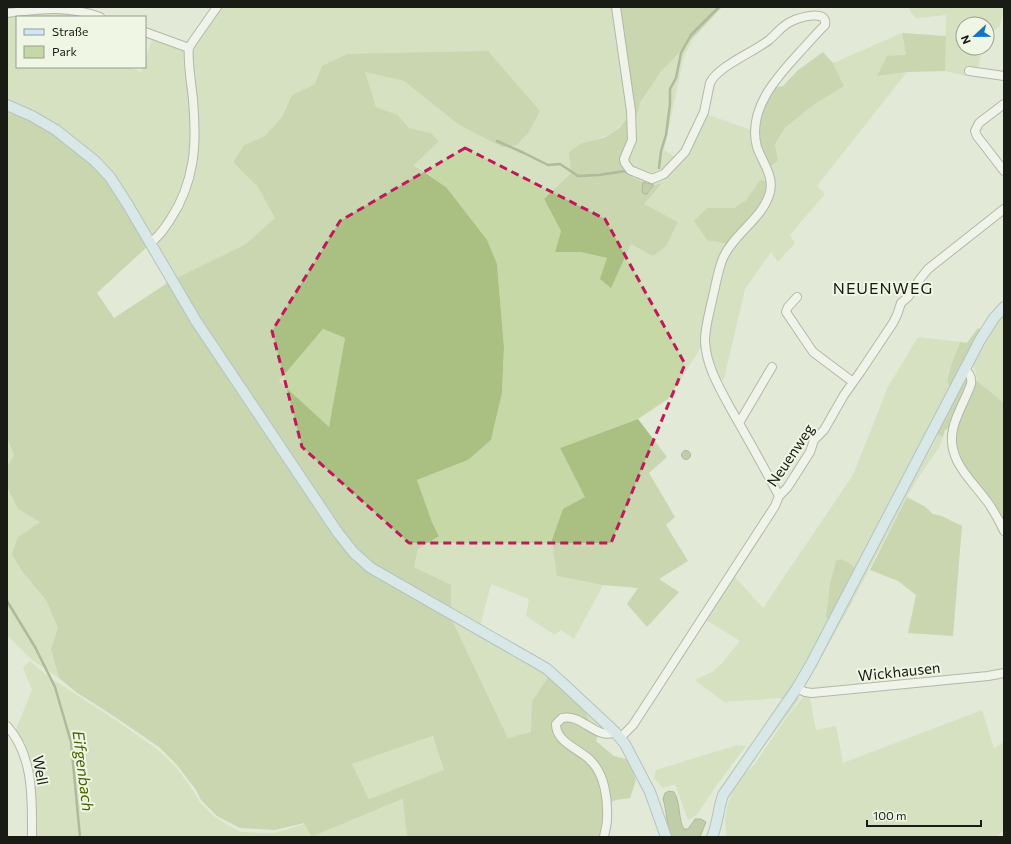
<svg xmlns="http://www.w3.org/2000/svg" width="1011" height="844" viewBox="0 0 1011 844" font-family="Commissioner,sans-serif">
  <rect width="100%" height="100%" fill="#e2e9d7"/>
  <path fill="#c6d8a6" d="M219,7H615L629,114C613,136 608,136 582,143L571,173L544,199L561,231L555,252H580L607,258L611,287L631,244L678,222L644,204L663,184C652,185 640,182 631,176C609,161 624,157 630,141C634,128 636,112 642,100C655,76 674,58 693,39L684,56L664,150L680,160L706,114L751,130L768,181L760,180L746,200L734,208H707L729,244L702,348L700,349L668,399L638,419L560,448L586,498L557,576L603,585L574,639L561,630L555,635L526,616L529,599L491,584L480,626L451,610V585L414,567L418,549L439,535L432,522L417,480L468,460L491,440L502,393L504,347L497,264L446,187L414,164L439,141L431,133L409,128L398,115L376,107L364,72L404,81L459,125L502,147L529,132L348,54L315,84L292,95L282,117L265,136L244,145L233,161L258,187L276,218L246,244L175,280L158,245L192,173V56L195,44Z
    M908,7H1004V13H1003L1000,26L987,36V24H963V48H982L978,68L967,66V76L945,71L946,15L916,18L912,14Z
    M49,10L94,17H17V67H128L141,72L143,67H145V60L153,37L183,48L186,54L192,147L184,185L164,226L152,237L98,158L80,142L60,127L7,101V14Z
    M902,33L906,55L877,76L907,72L817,186L825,194L790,235L795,243L778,262L771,252L745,289L724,379L718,380L714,370L707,341L724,261L772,171L771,166L778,161L775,144L785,128L812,106L844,86L833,63Z
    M1001,315L1004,316V403L977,381L976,373L972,363Z
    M323,329L345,338L329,428L279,381Z
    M918,337L960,342L952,366L948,372L951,388L856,571L836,561L833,573L830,621L785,700L780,698L724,702L695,680L712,672L722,663L740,641L706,620L734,576L763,608L853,475L888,387Z
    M936,434L943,437L940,446L920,475L907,497L848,610L806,685L805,681Z
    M8,439L14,455L7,467V440Z
    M7,487L18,509L41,522L18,537L22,571L46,600L58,628L51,649L59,678L32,660L7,635Z
    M451,618L549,676L532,701V732L508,738Z
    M30,661L46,675L114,719L157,749L176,767L194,792L199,801L216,818L240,832L274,833L305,824L310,837H33L31,773L13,731L16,729L32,690L23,668Z
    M801,697L795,705L749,766L793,700Z
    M803,697H810L816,730L836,726L843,763L982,710L994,748L1004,742V830L996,837H726L725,819L727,806L733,790L743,775L754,765L787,717Z
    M584,708L607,731L590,723Z
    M434,736L444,770L369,799L352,764Z
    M737,745L746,746L716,786L697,815L688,820L675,784L663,788L654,778L656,770Z
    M404,799L407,837H311Z"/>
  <path fill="#aabf82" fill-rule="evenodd" d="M618,7H722L660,73L641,101L627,147L621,155L620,164L624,171L634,178L643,182L642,188L649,193L654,185L663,183L644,204L678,222L666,246L653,256L631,244L611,288L600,279L607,258L580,252H555L561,231L544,199L571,173L569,152L582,143L606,137L619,128L633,110Z
    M902,33L946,36L945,71L907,72L877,76L887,56L906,55Z
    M488,51L540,111L529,132L517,145L502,147L459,125L404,81L365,72L376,107L398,115L409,128L431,133L439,141L414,165L446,187L487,240L497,264L504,347L502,393L491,440L468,460L417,480L432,522L439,536L418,549L414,567L451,585V618L508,738L531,732L532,701L549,676L584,708L590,723L598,734L596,741L614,756L629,760L636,780L630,798L616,800L608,804V837H407L403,799L311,837L304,823L275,830L240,828L217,816L201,800L196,790L177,765L159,747L115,717L76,692L59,678L51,649L58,628L46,600L22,571L12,554L18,537L40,522L18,509L7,487V467L14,455L8,440H7V109L22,114L57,135L95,163L116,191L148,246L97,293L114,318L169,282L246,244L275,218L258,187L233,162L244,145L265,136L282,117L292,95L315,84L322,66L348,54ZM323,329L345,338L329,427L279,381ZM433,736L444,770L369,799L352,764Z
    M823,52L833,63L844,86L812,106L785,128L775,144L778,161L771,166C751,137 760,117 772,88L783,86L797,71Z
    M760,180L768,181L766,199L753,216L729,244L707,240L694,221L707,208H734L746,200Z
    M978,328L982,331L951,388C951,387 948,384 948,383C946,375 957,351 960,342L967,343Z
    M966,378L968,381L951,427L945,430L943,437L936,434Z
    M976,381H977L1004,403V527L964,466C961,460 957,453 955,446C952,427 968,399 976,381Z
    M638,419L667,457L649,473L675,517L666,525L688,561L659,579L679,592L647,627L627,604L638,588L603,585L557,576L552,540L563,509L585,497L560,448Z
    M907,497L924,506L933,514L942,516L962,526L953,636L908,633L916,595L898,581L870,570Z
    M840,559C848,562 853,564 856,571L830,621L826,617L830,584L836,561Z"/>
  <path fill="#96ab6f" stroke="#708054" d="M643,182L654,185L647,194H644L642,192Z
    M681.5 455a4.5 4.5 0 1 1 9 0a4.5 4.5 0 1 1-9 0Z
    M669,791L674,792C681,803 678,820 684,829H688L695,819H701L706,822L700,837H672C666,825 667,811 663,799L665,793Z"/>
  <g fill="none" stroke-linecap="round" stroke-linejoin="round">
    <path stroke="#708054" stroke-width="2.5" d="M497,141L524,153L548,165L560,164L578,176L599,175L625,171L628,173
      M659,168L661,151L666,135L670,104V89L676,78L681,53L691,35L719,7
      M7,601L35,647L55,687L71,742L80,837"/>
    <defs>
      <path id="minor" d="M616,7L631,111L632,140L624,159L625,163L630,170L635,172L652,179L664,174L685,152L704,112L710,83C718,66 754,52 769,40C776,34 782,26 790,22C798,18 828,8 825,25C816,34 808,43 800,52C777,77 747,109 757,147C762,162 774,175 770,192C763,219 734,233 723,258C718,270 716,284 713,296C710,311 705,326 705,341C706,366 720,389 732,411C748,439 764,467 779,496
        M7,13C42,9 65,5 100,17
        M145,32L189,48
        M969,71L1004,76
        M1004,104L979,123L975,131L977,136L1004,171
        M150,243C159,237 164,229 170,220C195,182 197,144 193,100C192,89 187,57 189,48C191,44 194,40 196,37C203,27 210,17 217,7
        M797,297L788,307L786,312L813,352L853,382
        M964,369C970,373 972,377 971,384C966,399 956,414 953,429C946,461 973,481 989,504C995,513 1000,522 1004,531
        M739,423L772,367
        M797,688L805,692L812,693L988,676L1004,673
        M7,726C34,756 32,799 32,837
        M620,738L633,725L775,506L779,496L787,488L810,452L814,440L824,430L844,395L861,371L893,323L897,315L901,303L908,297L920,279L928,269L1004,209
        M604,837C605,831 607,825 607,819C608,800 605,775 591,761C580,749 556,743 556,724L562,718C582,713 597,741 615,732"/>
      <path id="major" d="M7,105L32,116L56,130L95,161L110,177L128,205L196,321L338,533L354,553L371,568L537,663L547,669L567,687L615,732L625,744L650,792L666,837
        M712,837C718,824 718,809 723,795L797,688L811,664L980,340L994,318L1004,307"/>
    </defs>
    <use href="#minor" stroke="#787e6e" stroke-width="10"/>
    <use href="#major" stroke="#7c93a7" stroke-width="12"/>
    <use href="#minor" stroke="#fff" stroke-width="8"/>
    <use href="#major" stroke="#d0e5fa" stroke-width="10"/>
  </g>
  <path d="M0 0H1011V844H0ZM465,148L605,219L685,364L611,543H409L302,447L272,331L340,221Z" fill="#e2e9d7" fill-opacity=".55" fill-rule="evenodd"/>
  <path fill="none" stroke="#c2185b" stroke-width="3" stroke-dasharray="8 5" stroke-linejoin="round" d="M465,148L605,219L685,364L611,543H409L302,447L272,331L340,221Z"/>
  <g text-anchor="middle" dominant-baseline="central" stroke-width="4" stroke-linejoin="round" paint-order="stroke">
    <g font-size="15" fill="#191b15" stroke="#eff6e4">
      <text transform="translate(790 455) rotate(-56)">Neuenweg</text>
      <text transform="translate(899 671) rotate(-6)">Wickhausen</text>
      <text transform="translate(41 770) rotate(80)">Well</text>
    </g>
    <g font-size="16" letter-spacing="1" fill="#191b15" stroke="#eff6e4">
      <text x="883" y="287">NEUENWEG</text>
    </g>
    <g font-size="16" font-style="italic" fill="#4b6200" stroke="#eff6e4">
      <text transform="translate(84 771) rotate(83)">Eifgenbach</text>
    </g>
  </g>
  <rect width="1011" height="844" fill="none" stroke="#191b15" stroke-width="16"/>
  <rect x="16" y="16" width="130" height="52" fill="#eff6e4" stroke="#999e91"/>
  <rect x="24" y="29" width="20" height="6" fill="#d0e5fa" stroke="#999e91"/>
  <text x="52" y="36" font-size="12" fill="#191b15">Straße</text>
  <rect x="24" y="46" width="20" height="12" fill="#c6d8a6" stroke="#999e91"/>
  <text x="52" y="56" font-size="12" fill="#191b15">Park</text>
  <g transform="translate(975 36) rotate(248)"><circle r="19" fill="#eff6e4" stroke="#999e91"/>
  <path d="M0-3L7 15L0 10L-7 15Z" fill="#1076c1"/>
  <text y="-6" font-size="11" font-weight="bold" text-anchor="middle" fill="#191b15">N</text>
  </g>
  <path d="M867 820v6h114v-6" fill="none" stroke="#191b15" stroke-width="2"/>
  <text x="873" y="820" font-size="12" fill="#191b15" stroke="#eff6e4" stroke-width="3" paint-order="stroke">100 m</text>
</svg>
